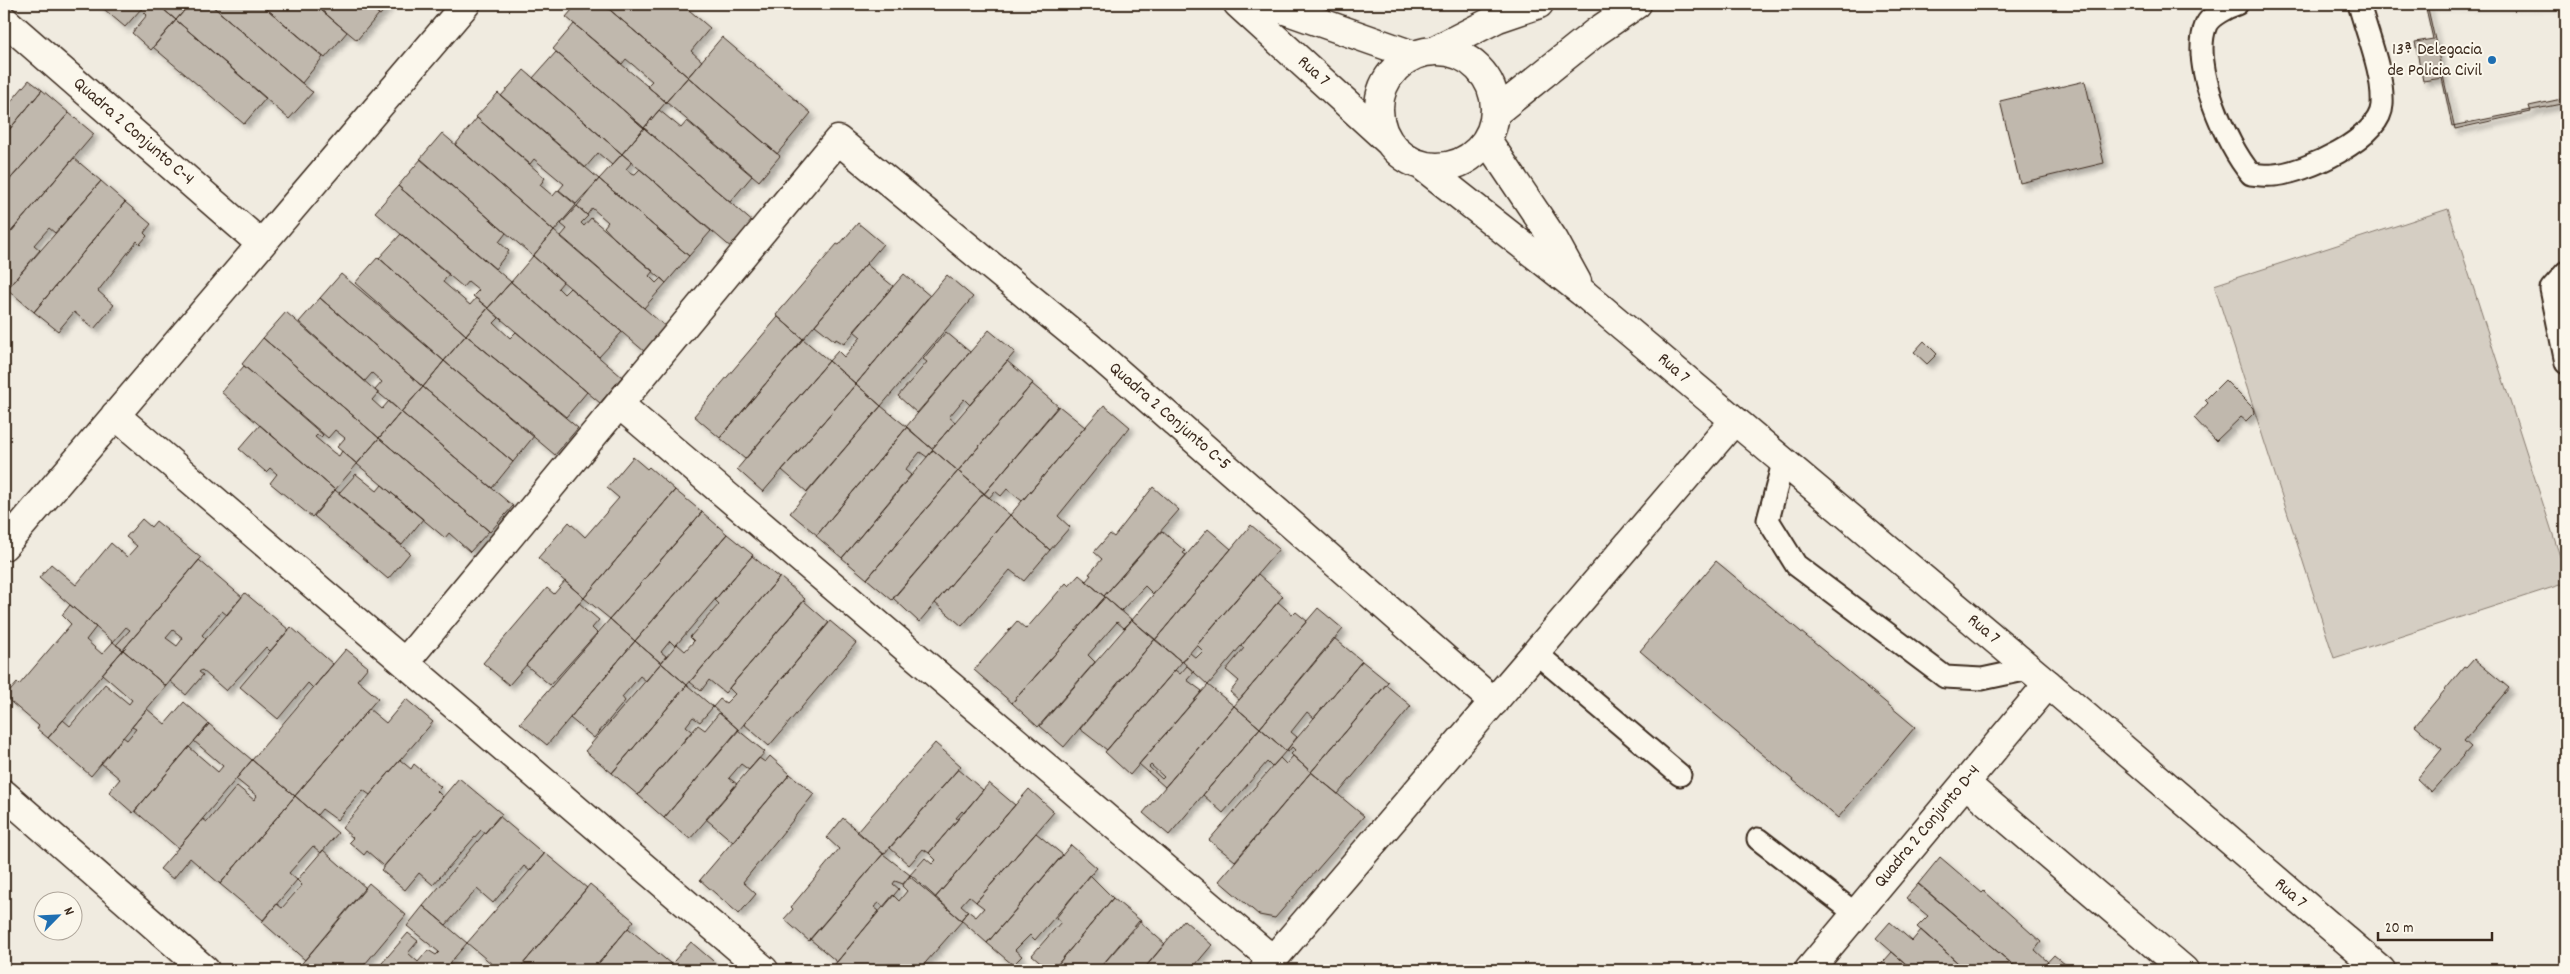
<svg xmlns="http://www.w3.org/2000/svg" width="2570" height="974" viewBox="0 0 2570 974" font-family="Dekko,sans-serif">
  <defs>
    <filter id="shadow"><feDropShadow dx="4.5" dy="4.5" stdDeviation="2.5" flood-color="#0004"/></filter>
  </defs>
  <rect width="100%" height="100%" fill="#f0ebe0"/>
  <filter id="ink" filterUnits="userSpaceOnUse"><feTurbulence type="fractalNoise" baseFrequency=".02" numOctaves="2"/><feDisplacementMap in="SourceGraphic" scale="10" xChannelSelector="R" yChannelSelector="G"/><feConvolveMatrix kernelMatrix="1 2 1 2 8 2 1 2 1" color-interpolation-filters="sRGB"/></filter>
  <g filter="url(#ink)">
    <path fill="#d5cec3" stroke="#887c70" d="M2448,209L2566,575V583L2334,658L2214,285Z"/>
    <path fill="#c0b8ad" stroke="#3b2a1e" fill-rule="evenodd" filter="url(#shadow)" d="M98,4H157L176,20L151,50L132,33L147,15L141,9L125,27Z
      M157,4H190L176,20Z
      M190,4H210L311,91L313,92L289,119L176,20Z
      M210,4H261L323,57L302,83Z
      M261,4H314L347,32L325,58Z
      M314,4H367L379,14L357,40Z
      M367,4H389L380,15Z
      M577,4H603L688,77L666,102L647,86L652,81L626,59L622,64L566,17Z
      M603,4H682L710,28L691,51L702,61L688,77Z
      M2425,4H2566V103L2452,126L2442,78L2423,81L2415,42L2433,39Z
      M2427,4H2566V98L2529,106L2531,112L2455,129Z
      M176,20L266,98L244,124L153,47Z
      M574,24L666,102L644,128L553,49Z
      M722,37L811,113L777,154L688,77Z
      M556,52L644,128L622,154L533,78Z
      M524,70L622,154L612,165L598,153L585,168L501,96Z
      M688,77L780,156L759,181L666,102Z
      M29,80L42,90L4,136V101L8,105Z
      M2085,81L2104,163L2020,183L2000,101Z
      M42,90L69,113L4,186V136Z
      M498,93L599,179L576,204L559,190L564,184L534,159L530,164L476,117Z
      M659,110L681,128L687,121L752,176L730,202L644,128Z
      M69,113L94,134L4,240V186Z
      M477,118L545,178L540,185L553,196L558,190L576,205L554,231L455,145Z
      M644,128L755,224L733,249L622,154Z
      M442,133L554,231L533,256L420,159Z
      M622,154L632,162L626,169L631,173L635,174L640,169L711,231L689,256L599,179Z
      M74,158L101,181L55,233L49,228L34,245L40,250L7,289L4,287V240Z
      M421,159L506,233L499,242L509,251L495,269L398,186Z
      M599,179L689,256L666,283L614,238L604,227L608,222L592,208L587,215L577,206Z
      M101,181L125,202L34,312L7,289Z
      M398,186L511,282L488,308L473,296L479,290L468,281L463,287L375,212Z
      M125,202L151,224L144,233L147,236L140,244L137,241L98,291L114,305L94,329L74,312L58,331L34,312Z
      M577,206L588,216L581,223L584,226L591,218L653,271L649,276L656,283L661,278L666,283L644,308L561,236L567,229L561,224Z
      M858,223L883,244L803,339L776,315L837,244L839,245Z
      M554,231L666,327L645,352L533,256Z
      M401,234L449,274L443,282L470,305L476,298L488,308L466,335L379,258Z
      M533,256L563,282L558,288L564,294L570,288L622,332L599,357L511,282Z
      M378,257L466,335L444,361L355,283Z
      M866,264L893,286L844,344L836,339L835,341L815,325Z
      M341,274L444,361L423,387L320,298Z
      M904,274L930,296L856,384L829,361L838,351L844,357L861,337L854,331Z
      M947,275L973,297L881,406L856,384Z
      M511,282L622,377L600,403L488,308Z
      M320,298L423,387L401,412L375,390L382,382L372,373L365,381L299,322Z
      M488,308L499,318L494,323L510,338L516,332L587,392L566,417L466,335Z
      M286,312L378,393L372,400L382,409L389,401L401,412L379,438L263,338Z
      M778,317L803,339L720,438L694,416Z
      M989,330L1015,352L970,405L964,399L949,417L955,422L932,449L906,427Z
      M946,332L970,352L917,413L898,396L927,362L923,359Z
      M466,335L578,428L555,455L444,361Z
      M263,338L379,438L357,464L337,447L345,438L335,430L328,438L242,364Z
      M803,339L829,361L745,459L720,438Z
      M1924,341L1937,354L1927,364L1914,352Z
      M444,361L534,436L513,462L423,387Z
      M829,361L856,384L763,492L737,469Z
      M1007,361L1033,383L958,471L932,449Z
      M244,366L323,435L321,437L317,435L315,437L334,453L339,456L342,451L357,464L335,490L221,392Z
      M2225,380L2253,408L2254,413L2246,421L2241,417L2216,441L2194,418L2208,403L2205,400Z
      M856,384L881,406L807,492L782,470Z
      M1032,384L1058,406L984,494L958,471Z
      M423,387L513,462L492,488L401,412Z
      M1104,405L1130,427L1058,516L1070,527L1050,550L1010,515Z
      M881,406L907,427L817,535L790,513Z
      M1059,406L1085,427L1022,501L1007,489L1001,496L995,491L989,498L984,494Z
      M401,412L513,506L490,532L379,438Z
      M260,425L335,490L312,517L270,483L277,474L270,468L266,472L239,449Z
      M907,427L933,450L927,457L920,452L905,470L911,475L842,558L816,536Z
      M379,438L489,531L470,552L449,533L445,538L357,464Z
      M933,450L958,471L867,579L842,558Z
      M633,457L647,469L649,467L675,490L584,598L538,558L569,522L585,537L619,498L607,488Z
      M958,471L984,493L892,600L867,579Z
      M356,474L377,491L382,485L423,519L402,545L339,493Z
      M1153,487L1179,510L1104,596L1086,581L1091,575L1089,574L1102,559L1094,552L1110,534L1114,537Z
      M335,490L410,553L388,579L314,516Z
      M675,490L702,512L610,619L584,598Z
      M984,493L1010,515L919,622L893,598Z
      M702,512L727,534L635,641L610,619Z
      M1010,515L1050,550L1024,581L1010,570L962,626L935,603Z
      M142,519L151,527L156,521L201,558L123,650L116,645L130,630L126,627L113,642L39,578L51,564L76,585L111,543L127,557L137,546L126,537Z
      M1251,525L1279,549L1182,662L1155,640Z
      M1208,529L1231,549L1155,640L1132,620Z
      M1162,531L1185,551L1183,553L1186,555L1153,594L1145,586L1121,611L1104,596Z
      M727,534L753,555L677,644L675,646L670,641L661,652L666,656L661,663L635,641Z
      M752,556L779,578L687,685L661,663L677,644L685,651L694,641L690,637L719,604L715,600Z
      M199,560L242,597L227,615L222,611L202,635L206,639L166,686L123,650ZM173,630L183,638L177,646L166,638Z
      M1716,561L1915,727L1838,818L1640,651Z
      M1258,574L1283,596L1208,685L1183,662L1190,653L1196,658L1203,651L1197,645Z
      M1079,575L1105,597L1012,703L974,670L1017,621L1026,629L1066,583L1069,586Z
      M780,577L805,599L725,693L709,680L701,691L690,682Z
      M565,581L584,598L509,685L483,663L547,588L554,594Z
      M245,593L289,630L270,651L266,647L226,691L202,670L199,672L203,675L186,695L170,681Z
      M1105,597L1132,620L1124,628L1117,622L1088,655L1095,662L1038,727L1012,703Z
      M804,601L829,623L739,730L713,707L720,699L726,703L735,694L729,688Z
      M1278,602L1293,615L1296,612L1307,621L1239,700L1230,692L1239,681L1226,670L1244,648L1241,646Z
      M579,603L599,620L592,628L597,633L550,685L526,665Z
      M70,605L96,627L86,640L102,654L113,642L123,650L48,738L37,729L39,726L5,697L17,683L19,685L71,624L62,615Z
      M1318,608L1343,629L1260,728L1234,706Z
      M610,619L635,641L547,745L520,723Z
      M1132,620L1155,639L1064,747L1040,726Z
      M830,621L856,643L769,746L744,724Z
      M291,627L333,664L313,688L308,683L278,719L240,687Z
      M1334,638L1362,661L1314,718L1307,712L1291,732L1297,737L1286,751L1260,728Z
      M1155,639L1182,662L1107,750L1080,729Z
      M635,641L661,663L646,681L640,676L622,697L625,701L594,738L570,718Z
      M346,649L368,667L357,680L378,698L295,796L252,760Z
      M123,650L166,686L91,776L48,738L63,720L70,726L105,684L129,704L132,700L102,674Z
      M2474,659L2509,688L2464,741L2471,747L2431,792L2417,779L2442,749L2415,726L2464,667L2466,668Z
      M1362,661L1388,682L1311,772L1291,754L1295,750L1292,747L1288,752L1286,751Z
      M661,663L687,685L612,773L585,751Z
      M1187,666L1194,672L1187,680L1202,691L1130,775L1105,752L1175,670L1180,674Z
      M687,685L713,707L700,722L693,717L686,726L692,731L638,795L612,773Z
      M1208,685L1234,706L1165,787L1139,764ZM1151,765L1164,777L1162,779L1149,767Z
      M1386,685L1411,706L1338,794L1311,772Z
      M406,699L433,722L370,795L363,790L337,820L322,809L317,815L295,796L369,709L386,723Z
      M184,702L209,724L133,813L109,792L120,779L101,763L123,737L127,740L136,729L132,727L147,709L165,724Z
      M1234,706L1260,728L1169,835L1143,813Z
      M719,713L739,730L664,818L638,795L698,725L705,730Z
      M209,724L252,760L178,848L135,811L189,747L218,772L223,766L194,741Z
      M1260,728L1286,751L1272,767L1267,762L1223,813L1203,795Z
      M738,730L765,752L749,770L741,764L729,778L737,784L690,839L664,818Z
      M935,743L961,766L884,854L857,832Z
      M770,756L790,774L733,842L706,819L759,758L765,762Z
      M1293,756L1311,772L1235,861L1209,840L1280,758L1286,764Z
      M252,760L295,796L220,884L190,858L173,879L160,869L203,819L207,822L237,786L254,800L257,796L236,779Z
      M400,760L411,769L414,764L441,787L437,791L443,797L384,866L367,851L364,855L349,842L353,838L342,828Z
      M958,769L983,790L964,813L962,811L956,818L958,819L929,853L923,849L909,865L890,848Z
      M1311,772L1364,816L1275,918L1259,915L1219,881Z
      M790,774L814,794L743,882L756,894L739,914L700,880Z
      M459,778L502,814L485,833L481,830L433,885L419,873L405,890L381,870Z
      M989,783L1015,805L935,898L909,876L925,858L932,864L936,860L929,853Z
      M1029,789L1054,812L976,902L969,896L961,905L968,911L961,920L935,898Z
      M295,796L338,833L321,853L313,846L289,873L297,880L263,920L220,884Z
      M499,816L544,854L530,871L524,866L493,903L477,889L446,925L423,906Z
      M843,818L883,854L809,941L784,919L793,909L791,907L839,849L827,838Z
      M1036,833L1063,855L987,943L961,920L968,911L976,917L984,908L976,902Z
      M1071,845L1097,868L1035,940L1030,935L1015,950L1022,956L1013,965L987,943Z
      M323,850L366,888L305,960L262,922L277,904L282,908L302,885L297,880Z
      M545,853L587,888L518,970H499L467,943Z
      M883,854L910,875L903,884L895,881L893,884L899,889L884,907L879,903L874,907L879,911L837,962L810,939Z
      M1940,857L1982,893L1984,891L2041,942L2035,950L2048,962L2040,970H2019L1918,884Z
      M911,875L962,921L919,970H884L878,965L874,970H830L893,895L899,901L907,891L902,886Z
      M1090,875L1113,898L1053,970H1050L1032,955L1061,922L1056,918Z
      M369,883L406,915L360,970H301L298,968Z
      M590,884L634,921L593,970L589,966L586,970H518Z
      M1918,884L1920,885L2019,970H1966L1917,927L1928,916L1906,898Z
      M1113,898L1141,921L1098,970H1053Z
      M423,906L467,943L444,970H376L408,933L418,941L408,953L418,962L428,950L436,955L439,952L407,926Z
      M1184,920L1212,945L1191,970H1143Z
      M1139,921L1165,944L1143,970H1098Z
      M1890,922L1912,941L1921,930L1966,970H1913L1876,938Z
      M628,928L671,964L666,970H593Z
      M691,942L720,967L717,970H666Z
      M1892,952L1898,957L1913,970H1876Z
      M2054,955L2072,970H2040Z
      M450,964L458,970H444Z
      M493,965L499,970H489Z"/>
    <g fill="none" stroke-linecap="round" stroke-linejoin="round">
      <defs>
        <path id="lane" d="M2237,4C2227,7 2210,16 2206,25C2190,64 2226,145 2251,174C2259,175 2267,176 2274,175C2304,173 2380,139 2382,105C2384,74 2367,34 2359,4
          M2566,272L2551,289L2566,363
          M1783,463L1768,520L1796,565L1945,677L1982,679L2029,669
          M1536,653L1680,775
          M1758,839L1856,914"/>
        <path id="street" d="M4,20L261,244
          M620,405L1273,960
          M115,415L764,970
          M4,546L466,4
          M406,661L838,140L1087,345L1494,702
          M1965,783L2184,970
          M4,794L205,970
          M1264,970L1734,421
          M1809,970L2048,684"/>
        <path id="secondary" d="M1238,4L1388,141
          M1268,4L1413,55
          M1435,50L1498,18L1539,4
          M1379 109a58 58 0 1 1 116 0a58 58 0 1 1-116 0Z
          M1495,113L1596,32L1637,4
          M1487,140L1554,240L1577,282
          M1421,165L1582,292L2048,684L2381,970"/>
      </defs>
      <use href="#lane" stroke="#3b2a1e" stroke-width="25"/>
      <use href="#street" stroke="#3b2a1e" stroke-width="31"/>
      <use href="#secondary" stroke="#3b2a1e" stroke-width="31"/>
      <use href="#lane" stroke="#fbf7ec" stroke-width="21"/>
      <use href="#street" stroke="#fbf7ec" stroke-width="28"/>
      <use href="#secondary" stroke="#fbf7ec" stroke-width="28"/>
    </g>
  </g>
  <circle fill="#1f6fb2" stroke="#fbf7ec" stroke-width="2" cx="2492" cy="60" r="5"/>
  <g text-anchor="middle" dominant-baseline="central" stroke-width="4" stroke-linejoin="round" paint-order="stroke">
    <g font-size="18" fill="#3b2a1e" stroke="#fbf7ec" text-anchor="end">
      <text x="2482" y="50">13ª Delegacia<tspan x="2482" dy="21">de Policia Civil</tspan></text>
    </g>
    <g font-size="18" fill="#3b2a1e" stroke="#fbf7ec">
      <text transform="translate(1313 72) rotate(42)">Rua 7</text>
      <text transform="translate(133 132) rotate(41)">Quadra 2 Conjunto C-4</text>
      <text transform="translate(1673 369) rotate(41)">Rua 7</text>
      <text transform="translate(1169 417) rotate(41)">Quadra 2 Conjunto C-5</text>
      <text transform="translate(1983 630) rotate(40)">Rua 7</text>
      <text transform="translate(1928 827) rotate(-50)">Quadra 2 Conjunto D-4</text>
      <text transform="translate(2290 894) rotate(41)">Rua 7</text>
    </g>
  </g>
  <rect width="2570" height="974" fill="none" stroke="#fbf7ec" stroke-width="20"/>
  <rect x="10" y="10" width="2550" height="954" fill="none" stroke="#3b2a1e" stroke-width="2" filter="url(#ink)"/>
  <g transform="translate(58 916) rotate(66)"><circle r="24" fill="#fbf7ec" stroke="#aea59a"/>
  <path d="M0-4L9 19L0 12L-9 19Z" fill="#1f6fb2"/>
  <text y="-8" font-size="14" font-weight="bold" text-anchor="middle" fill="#3b2a1e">N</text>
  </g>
  <path d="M2378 932v8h114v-8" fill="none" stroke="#3b2a1e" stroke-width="2.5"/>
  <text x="2385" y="932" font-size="15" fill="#3b2a1e" stroke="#fbf7ec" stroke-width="4" paint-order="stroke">20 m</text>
</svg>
